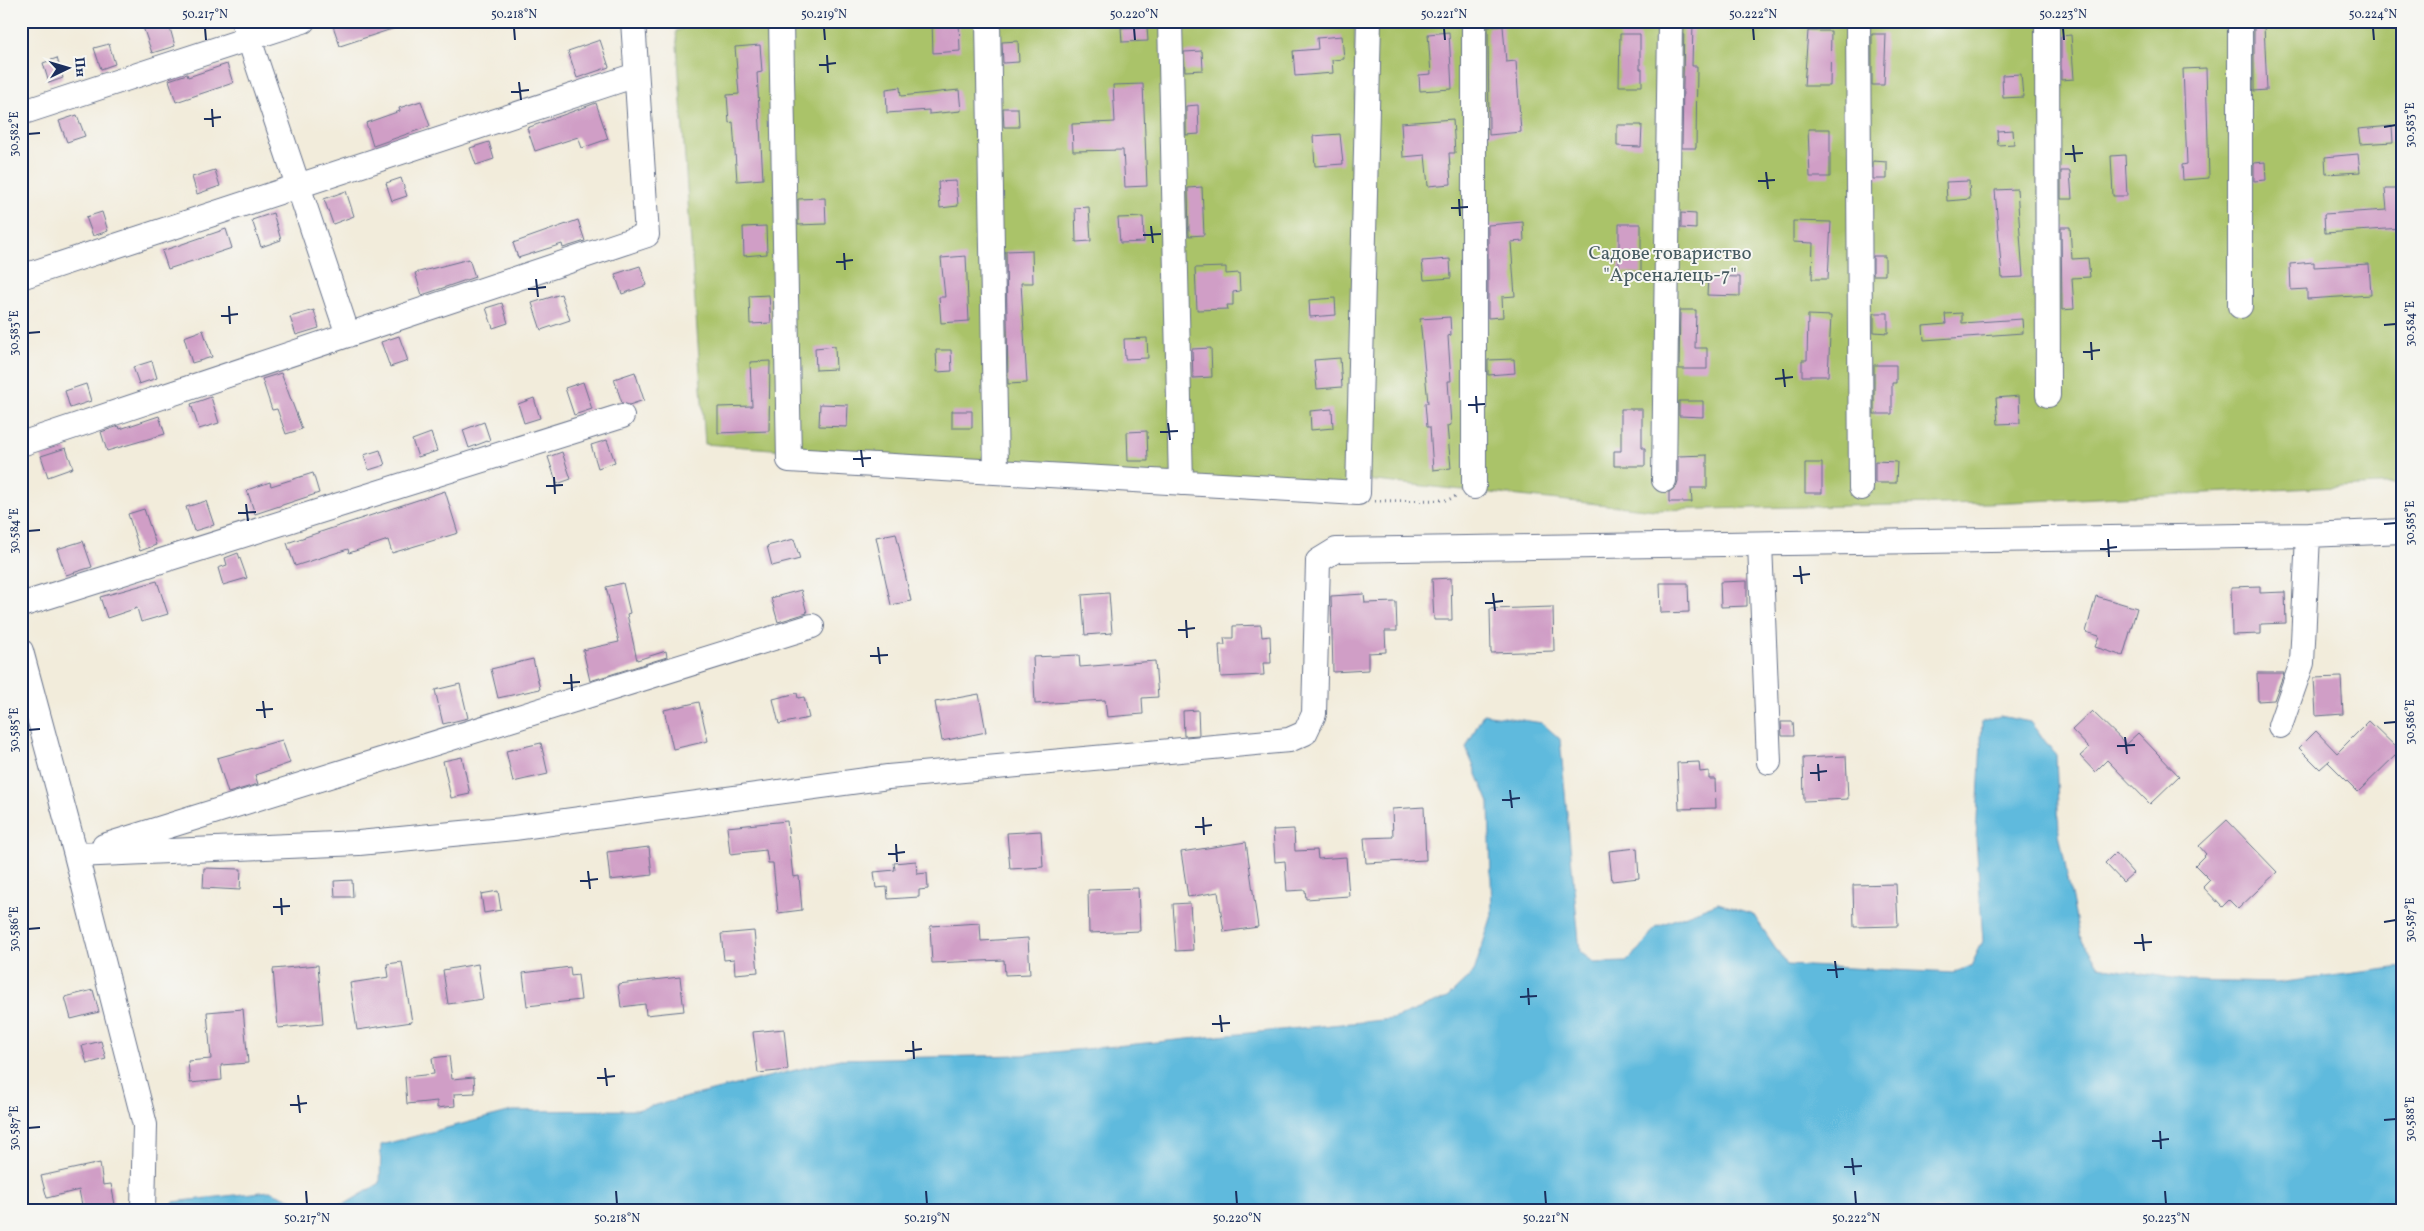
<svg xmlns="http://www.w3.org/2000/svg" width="2424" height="1231" viewBox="0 0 2424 1231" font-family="Vollkorn,serif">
  <rect width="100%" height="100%" fill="#f6f6f2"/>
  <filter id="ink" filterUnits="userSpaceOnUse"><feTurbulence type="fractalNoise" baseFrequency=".02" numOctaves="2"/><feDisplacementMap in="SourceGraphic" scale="10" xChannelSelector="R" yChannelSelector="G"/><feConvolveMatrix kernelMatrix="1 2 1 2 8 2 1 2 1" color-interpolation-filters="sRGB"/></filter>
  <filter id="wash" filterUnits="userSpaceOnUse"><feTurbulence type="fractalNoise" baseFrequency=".0096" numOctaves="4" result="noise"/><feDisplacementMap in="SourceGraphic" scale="20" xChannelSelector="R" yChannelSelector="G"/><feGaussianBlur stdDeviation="1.12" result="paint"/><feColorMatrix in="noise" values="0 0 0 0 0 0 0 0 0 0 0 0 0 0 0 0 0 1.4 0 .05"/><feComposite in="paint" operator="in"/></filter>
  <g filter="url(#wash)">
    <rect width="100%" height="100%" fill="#f2ecdb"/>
    <path fill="#aac369" stroke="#627964" d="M702,21H1355L1358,493L705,444L676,31Z
      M1372,21H2403V484L1989,503L1655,510L1366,480Z"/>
    <path fill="#5fbadd" stroke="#3d749e" d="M1483,714L1542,723L1560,739L1580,952L1595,963L1626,962L1641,948L1655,927L1718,903L1753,914L1787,965L1954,973L1971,966L1983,941L1976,839L1982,722L2000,716L2030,722L2056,755L2059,833L2079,935L2099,966L2190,981L2276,983L2403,967V1201L2365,1210H173V1202L270,1191L307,1206L345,1204L380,1183L381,1145L512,1111L636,1110L840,1059L1023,1055L1393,1019L1447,998L1474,972L1492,915L1489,803L1466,748Z"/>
    <g id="blocks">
      <path fill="#d09ec6" d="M160,21H168L175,46L152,53L143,27Z
        M348,21H406L407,24L340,46L333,26Z
        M932,21H959L960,51L933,53Z
        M1684,21H1693L1692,66H1697L1696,148H1682Z
        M2264,25L2267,90L2254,91V26Z
        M1503,26L1506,62L1516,61L1521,132L1489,135L1488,27Z
        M1147,27L1148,41L1122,42L1121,28Z
        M1808,31H1831L1830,86H1804Z
        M1449,32L1452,89L1420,91L1419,75L1431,74L1428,34Z
        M1620,34H1640V69H1642V86H1619Z
        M1872,34H1886L1884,85H1872Z
        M2071,35L2074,79L2061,80V36Z
        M1342,36L1344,59L1332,60L1333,73L1295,76L1293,51L1318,49L1317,38Z
        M600,40L609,67L577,78L568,51Z
        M1018,41L1019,62L1003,63L1002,42Z
        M109,44L115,64L101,69L94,48Z
        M760,45L762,72L757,73L763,179L737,181L733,122L729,123L727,95L739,94L735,47Z
        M1202,51L1203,70L1185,71L1184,52Z
        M57,58L63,78L49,83L43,63Z
        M227,64L233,83L176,102L169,80L187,74L188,77Z
        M2206,68L2209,178L2183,180L2182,165L2187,164L2183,69Z
        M2021,74L2023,97L2003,98L2002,75Z
        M1143,84L1147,186L1125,187L1123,150L1073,151L1072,124L1115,122L1113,85Z
        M900,87L901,96L959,90L961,111L929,114V110L887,113L886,89Z
        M421,101L430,126L373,146L366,123L400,111L399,108Z
        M596,103L608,139L582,148L578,137L535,151L527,128Z
        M1198,105L1199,134L1186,135V106Z
        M1003,108H1018L1019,127H1004Z
        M77,115L85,136L67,142L59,121Z
        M1453,119L1455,153H1449L1451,184L1428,186L1425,155L1403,157L1401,123Z
        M1617,125H1642L1641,147L1617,146Z
        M2392,126L2393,142L2360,144L2358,129Z
        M1808,129H1830V177H1810Z
        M2013,130L2014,144L1998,145L1997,131Z
        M1340,134L1343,164L1315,166L1313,136Z
        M489,142L494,159L476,165L470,148Z
        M2358,154L2360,172L2326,174L2325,157Z
        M2125,155L2127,196H2113L2111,156Z
        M1873,161L1887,162V179H1873Z
        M2265,162L2266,180L2254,181V163Z
        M215,170L220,186L197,194L192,177Z
        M2061,171H2070L2072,199H2061Z
        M401,178L407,196L392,201L386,183Z
        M956,181L958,206L940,208L938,182Z
        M1969,181L1970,199L1947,201L1946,182Z
        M1202,187L1204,235L1189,236L1188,188Z
        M2017,189L2023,277L2002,278L1995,190Z
        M2385,189H2400L2402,228L2325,233L2324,214L2387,210Z
        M346,191L354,216L333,224L324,199Z
        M825,198L826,224L798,225V199Z
        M1089,207L1091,241L1076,242L1075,208Z
        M102,212L108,231L93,236L86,217Z
        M273,213L281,240L261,247L252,220Z
        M1681,213L1696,214V229L1681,228Z
        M1143,217L1144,242L1120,243L1118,218Z
        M578,220L585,241L563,248L562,244L518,258L513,243Z
        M1793,221L1831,222L1828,279H1812L1813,243L1793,242Z
        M1523,222L1524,241L1511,242L1515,296L1502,297L1503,317L1488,318V225Z
        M1619,224H1641V273L1619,272Z
        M766,226L767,254L744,256L743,227Z
        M2061,227H2070L2072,259L2088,258L2090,277L2072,278L2074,309L2062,310Z
        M226,229L232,248L168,269L162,251Z
        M1032,250L1033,283H1021L1027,383L1008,384L1006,251Z
        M966,256L969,321L941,323L939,297H945L941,258Z
        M1873,256H1885V275H1873Z
        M469,259L475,277L422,295L415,273Z
        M1450,259L1451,278L1424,280L1422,261Z
        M2314,262V267L2369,264L2371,295L2307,299V289L2291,290L2290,264Z
        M640,266L647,285L622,294L615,274Z
        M1226,267V274L1239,273L1240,291L1233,292V305H1227L1228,309L1197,310L1195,268Z
        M1708,276L1740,277V296L1707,295Z
        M561,294L570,320L541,330L532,303Z
        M769,295L771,323L750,324L749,296Z
        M1335,298L1336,315L1310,317L1309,300Z
        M502,303L508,323L493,328L486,308Z
        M314,310L319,328L296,335L290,317Z
        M1680,310H1696L1695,348H1707V369H1679Z
        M1874,313H1888V333L1874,332Z
        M1962,313V323L2022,319L2023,333L1924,340L1923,326L1946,324L1945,314Z
        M1808,315L1831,316L1828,376H1802V360H1807Z
        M1450,317L1451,335L1448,336L1451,381H1448L1451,425L1447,426L1451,468L1433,470L1430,427H1427L1425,403H1428L1420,319Z
        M203,330L212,357L192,363L184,337Z
        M399,336L408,361L390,367L381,342Z
        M1147,338L1148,358L1125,359L1124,339Z
        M835,346L836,369L816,370L815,348Z
        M1211,348L1212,377L1193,378L1192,349Z
        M936,350H951L952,371L937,372Z
        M1340,358L1342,387L1317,389L1314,360Z
        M1514,359L1515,373L1488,375V360Z
        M152,361L157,378L139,384L133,367Z
        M770,361L769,431L718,433V407L752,406L750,362Z
        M1874,365H1896V383H1892V414H1874Z
        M635,372L644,400L629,405L622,403L614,379Z
        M281,373L302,429L286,434L277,409L272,410L262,379Z
        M583,382L592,409L574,415L565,388Z
        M86,384L91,401L70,408L65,391Z
        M2019,396L2020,423L1998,424L1996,398Z
        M211,397L219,423L199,429L191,404Z
        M534,398L540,418L524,423L518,404Z
        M1679,401H1703V417L1679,416Z
        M820,404L848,405L847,427L819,426Z
        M1332,409L1333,428L1311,430L1310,411Z
        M1621,409H1642V448H1645V466H1614V451H1621Z
        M952,411H972V428H952Z
        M159,416L165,434L107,451L101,432L119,426L120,429Z
        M484,422L490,440L469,448L463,430Z
        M1147,431L1148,461H1128L1127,432Z
        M431,433L437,451L418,457L412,440Z
        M607,440L615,462L598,468L591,445Z
        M66,448L73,468L48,477L41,456Z
        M380,450L385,465L369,470L364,455Z
        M562,452L571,479L557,484L548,457Z
        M1707,455V488H1691L1692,502H1669V492L1676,487L1678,481V456Z
        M1875,461L1897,462L1896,483H1875Z
        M1805,463H1822V493H1805Z
        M313,473L319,493L255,514L247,490L270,482L271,486Z
        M445,491L458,533L392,553L388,540L349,553L348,549L295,566L287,543Z
        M206,501L214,525L194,531L186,507Z
        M144,509L156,545L140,551L128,514Z
        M896,533L911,601L891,605L876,537Z
        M794,539L800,559L772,566L767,546Z
        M83,541L92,567L66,575L57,549Z
        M238,553L247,578L223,585L218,568L227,565L225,558Z
        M1451,578L1452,620H1434L1432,579Z
        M157,581L168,614L141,622L137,608L107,618L100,597Z
        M1747,581V606L1721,607L1720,582Z
        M623,583L630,613L627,614L637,660L666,651L667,657L590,681L583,650L619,642L606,587Z
        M1660,583H1688L1689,612L1661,613Z
        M2260,586V593L2285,592L2286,623L2261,624V634L2232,635L2231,587Z
        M801,590L807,613L778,622L771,598Z
        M1109,593L1112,633L1085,635L1082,595Z
        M1364,594L1365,603L1396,602L1397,631H1385L1386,652L1368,653V670L1333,672L1331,596Z
        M2096,596L2137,608L2123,656L2095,647L2099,636L2086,632Z
        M1553,607L1554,651L1491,653L1490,609Z
        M1261,625L1262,637L1270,636L1271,663H1263L1264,675L1221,677L1219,645H1225L1224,638H1233V626Z
        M1079,655L1080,667L1155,661L1158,697L1142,698L1143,714L1107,717L1105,700L1035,704L1033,657Z
        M533,659L540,689L498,698L491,669Z
        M2257,673H2284L2274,700L2258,701Z
        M2341,677L2343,714L2316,716L2314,678Z
        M460,684L468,718L443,724L435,690Z
        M797,693L798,698L804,697L809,718L779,724L773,699Z
        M979,694L986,732L942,741L935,702Z
        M699,702L708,741L673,749L664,710Z
        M1198,710L1199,735L1184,736L1183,711Z
        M2092,711L2126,744L2138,733L2179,776L2150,804L2107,760L2095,772L2080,756L2089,748L2072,730Z
        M2369,721L2400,751L2358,792L2328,762L2330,760L2320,769L2299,748L2316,731L2337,753Z
        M1781,722H1793L1794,736H1782Z
        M282,740L290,763L255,775L258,784L228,793L217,758Z
        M541,743L548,774L513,782L506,751Z
        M1846,756L1848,799L1804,801L1803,758Z
        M462,757L470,794L451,798L443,761Z
        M1699,762L1700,772L1709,771V779H1715L1716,808L1679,809L1677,763Z
        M1424,807L1426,860L1366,863L1364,838L1393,837L1392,809Z
        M2227,820L2277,872L2238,909L2229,900L2222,907L2203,887L2210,880L2195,865L2206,854L2199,846Z
        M787,821L793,877L799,876L802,910L778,913L773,863H768L766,850L730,854L727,827Z
        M1294,829L1295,851L1317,850L1318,859L1346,857L1349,896L1306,899L1305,890L1287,891L1285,861L1275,862L1273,830Z
        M1041,831L1043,867L1010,869L1007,833Z
        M1246,842L1258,927L1224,932L1218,892L1188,897L1181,852Z
        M649,847L652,875L610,880L607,852Z
        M1637,848L1639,878L1612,881L1609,851Z
        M2115,853L2133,873L2123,882L2105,863Z
        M916,861L917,874L927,873L928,889L919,890V897L888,899L887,887L876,888L874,872L895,870L894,863Z
        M204,868L241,869L240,890L203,888Z
        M352,880L353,897H335L334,881Z
        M1896,884L1898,926L1854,927L1853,885Z
        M1138,888L1140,931L1089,933L1088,890Z
        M498,891L501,910L484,913L481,894Z
        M1190,903L1193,950L1176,951L1173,904Z
        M980,923L981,941L1028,938L1030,974L1005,975L1004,960L932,963L930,926Z
        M754,931L758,972L735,974L734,959L724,960L721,934Z
        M402,962L412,1022L357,1030L350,983L389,977L387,964Z
        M478,964L483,999L448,1004L443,970Z
        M318,965L323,1024L278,1028L273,969Z
        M570,967L571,976L578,975L581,1000L527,1006L523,973Z
        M680,977L684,1011L646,1015L645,1004L621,1007L618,984Z
        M93,990L99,1012L71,1019L65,997Z
        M243,1009L248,1063L221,1065L222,1080L190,1083L188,1061L211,1059L207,1012Z
        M784,1029L788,1070L758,1073L753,1032Z
        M101,1041L106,1059L87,1064L82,1046Z
        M449,1056L452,1079L474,1077L475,1093L454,1094L455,1106L437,1108V1101L407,1104L405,1077L434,1074L432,1058Z
        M100,1163L103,1185L111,1184L116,1210H83L79,1190L47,1198L41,1176Z"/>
    </g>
  </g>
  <g filter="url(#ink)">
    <use href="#blocks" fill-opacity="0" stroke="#66718a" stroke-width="1"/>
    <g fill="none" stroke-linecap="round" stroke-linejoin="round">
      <defs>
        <path id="minor" d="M243,21L348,335
          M781,21L789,460L1358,493L1369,21
          M988,21L996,472
          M1170,21L1181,483
          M1858,21L1861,488
          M2047,21L2048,395
          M2240,21V306
          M21,113L303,21
          M21,277L636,75
          M21,444L647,235L633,21
          M1664,480L1670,21
          M1474,487V21
          M1760,544L1769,762
          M21,605L622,416
          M21,651L76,855L145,1125L143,1210
          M2280,726L2302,663L2308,535
          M104,846L812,626
          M76,855L359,843L514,828L888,777L1289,740L1305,733L1314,714L1318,561L1336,550L2308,535L2403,531"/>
      </defs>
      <use href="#minor" stroke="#66718a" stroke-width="26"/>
      <path stroke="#66718a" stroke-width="3" stroke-dasharray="1 4" stroke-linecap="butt" d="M1375,501L1448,500L1458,495"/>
      <use href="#minor" stroke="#fff" stroke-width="24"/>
    </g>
  </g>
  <path fill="none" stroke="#1b2f5e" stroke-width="2" d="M205,28L206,40M514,28L515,40M824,28L825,40M1134,28L1135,40M1444,28L1445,40M1753,28L1754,40M2063,28L2064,40M2373,28L2374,40M827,55L828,73M819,65L836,63M519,82L521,100M511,92L529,90M212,109L213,127M204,119L221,117M2384,127L2396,125M28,134L40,133M2073,145L2075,162M2065,154L2083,153M1766,172L1768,189M1758,181L1775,180M1459,199L1460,216M1451,208L1468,207M1151,226L1153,243M1143,235L1161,234M844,253L845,270M836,262L853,260M536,279L538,297M528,289L546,287M229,306L230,324M221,316L238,314M2384,325L2396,324M28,333L40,332M2091,342L2092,360M2083,352L2100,350M1783,369L1785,387M1775,379L1793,377M1476,396L1477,413M1468,405L1485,404M1168,423L1170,440M1160,432L1178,431M861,450L863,467M853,459L871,458M554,477L555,494M546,486L563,485M246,504L248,521M238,513L256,512M2384,524L2396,523M28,531L40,530M2108,539L2109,557M2100,549L2117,547M1800,566L1802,584M1793,576L1810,574M1493,593L1495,611M1485,603L1503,601M1186,620L1187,638M1178,630L1195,628M878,647L880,664M870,656L888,655M571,674L572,691M563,683L580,682M263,701L265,718M256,710L273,709M2384,723L2396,722M28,730L40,729M2125,737L2127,754M2117,746L2135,745M1818,764L1819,781M1810,773L1827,771M1510,790L1512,808M1502,800L1520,798M1203,817L1204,835M1195,827L1212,825M896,844L897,862M888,854L905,852M588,871L590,889M580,881L598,879M281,898L282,915M273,907L290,906M2384,922L2396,920M28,929L40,928M2142,934L2144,951M2134,943L2152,942M1835,961L1837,978M1827,970L1844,969M1528,988L1529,1005M1520,997L1537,996M1220,1015L1222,1032M1212,1024L1230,1023M913,1041L914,1059M905,1051L922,1049M605,1068L607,1086M597,1078L615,1076M298,1095L300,1113M290,1105L307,1103M2384,1120L2396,1119M28,1128L40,1127M2160,1131L2161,1149M2152,1141L2169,1139M1852,1158L1854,1175M1844,1167L1862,1166M306,1191L307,1204M616,1191L617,1204M926,1191L927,1204M1236,1191L1237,1204M1545,1191L1546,1204M1855,1191L1856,1204M2165,1191L2166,1204"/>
  <g text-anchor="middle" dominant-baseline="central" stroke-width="4" stroke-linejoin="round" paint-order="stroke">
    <g font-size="19" fill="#465b61" stroke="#f6f6f2">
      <text x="1670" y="254">Садове товариство<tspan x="1670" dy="22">"Арсеналець-7"</tspan></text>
    </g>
  </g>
  <rect width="2424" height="1231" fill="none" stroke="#f6f6f2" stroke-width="55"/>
  <g transform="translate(68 68) rotate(85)" stroke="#f6f6f2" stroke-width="4" paint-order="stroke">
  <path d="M0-4L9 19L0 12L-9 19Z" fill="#1b2f5e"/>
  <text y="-8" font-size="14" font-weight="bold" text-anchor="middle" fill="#1b2f5e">Пн</text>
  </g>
  <rect x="28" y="28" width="2368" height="1176" fill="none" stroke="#1b2f5e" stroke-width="2"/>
  <g font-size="12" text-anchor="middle" fill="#1b2f5e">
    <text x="205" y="18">50.217°N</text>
    <text x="514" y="18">50.218°N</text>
    <text x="824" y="18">50.219°N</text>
    <text x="1134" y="18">50.220°N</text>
    <text x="1444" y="18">50.221°N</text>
    <text x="1753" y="18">50.222°N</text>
    <text x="2063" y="18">50.223°N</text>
    <text x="2373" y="18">50.224°N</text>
    <text transform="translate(2410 125) rotate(-90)" y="4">30.583°E</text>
    <text transform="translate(14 134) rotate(-90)" y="4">30.582°E</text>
    <text transform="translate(2410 324) rotate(-90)" y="4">30.584°E</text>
    <text transform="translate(14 333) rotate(-90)" y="4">30.583°E</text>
    <text transform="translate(2410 523) rotate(-90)" y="4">30.585°E</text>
    <text transform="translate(14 531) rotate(-90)" y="4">30.584°E</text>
    <text transform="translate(2410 722) rotate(-90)" y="4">30.586°E</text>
    <text transform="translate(14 730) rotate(-90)" y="4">30.585°E</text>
    <text transform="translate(2410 920) rotate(-90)" y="4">30.587°E</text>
    <text transform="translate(14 929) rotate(-90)" y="4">30.586°E</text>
    <text transform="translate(2410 1119) rotate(-90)" y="4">30.588°E</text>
    <text transform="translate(14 1128) rotate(-90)" y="4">30.587°E</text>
    <text x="307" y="1222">50.217°N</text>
    <text x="617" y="1222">50.218°N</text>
    <text x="927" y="1222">50.219°N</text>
    <text x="1237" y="1222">50.220°N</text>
    <text x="1546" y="1222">50.221°N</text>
    <text x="1856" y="1222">50.222°N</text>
    <text x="2166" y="1222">50.223°N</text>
  </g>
</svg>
